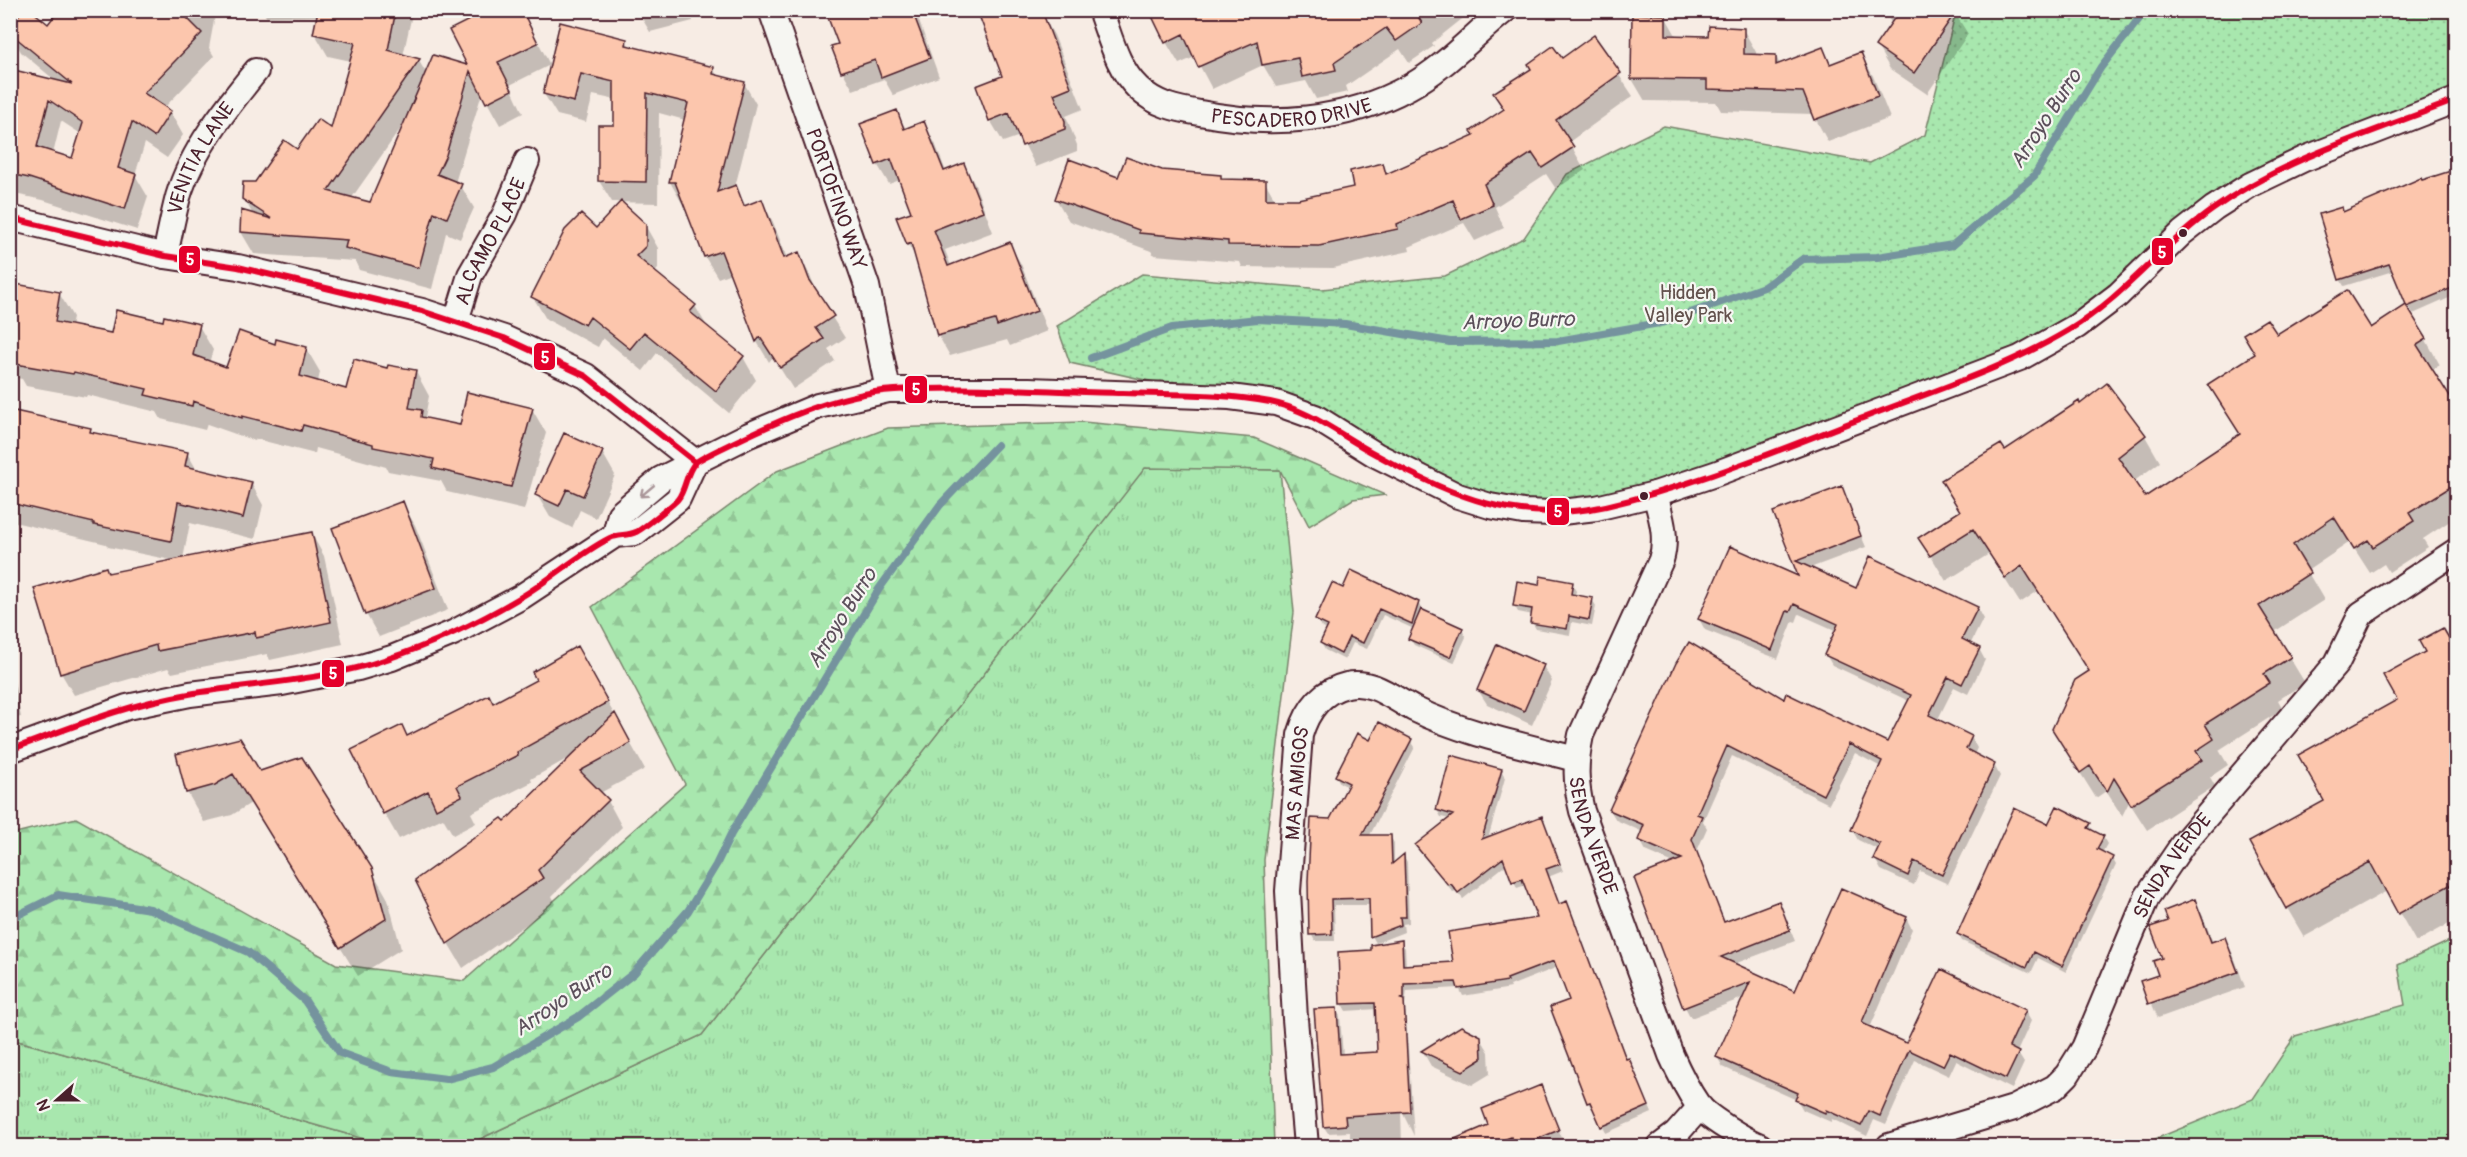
<svg xmlns="http://www.w3.org/2000/svg" width="2467" height="1157" viewBox="0 0 2467 1157" font-family="Pangolin,sans-serif">
  <defs>
    <pattern id="grass-tufts" width="24" height="20" patternUnits="userSpaceOnUse" patternTransform="scale(1.5)"><rect width="24" height="20" fill="#a8e7ae"/><path d="M3 7l-1-3M5 7V3M7 7l1-3M15 17l-1-3M17 17v-4M19 17l1-3" fill="none" stroke="#92c696"/></pattern>
    <pattern id="forest-firs" width="22" height="20" patternUnits="userSpaceOnUse" patternTransform="scale(1.5)"><rect width="22" height="20" fill="#a8e7ae"/><path d="M5 1l3.5 6h-7zM16 11l3.5 6h-7z" fill="#92c696"/></pattern>
    <pattern id="park-dots" width="8" height="8" patternUnits="userSpaceOnUse" patternTransform="scale(1.5)"><rect width="8" height="8" fill="#a8e7ae"/><path d="M2 2h.1M6 6h.1" fill="none" stroke="#92c696" stroke-width="1.8" stroke-linecap="round"/></pattern>
  </defs>
  <rect width="100%" height="100%" fill="#f7ece4"/>
  <filter id="ink" filterUnits="userSpaceOnUse"><feTurbulence type="fractalNoise" baseFrequency=".0167" numOctaves="2"/><feDisplacementMap in="SourceGraphic" scale="12" xChannelSelector="R" yChannelSelector="G"/><feConvolveMatrix kernelMatrix="1 2 1 2 8 2 1 2 1" color-interpolation-filters="sRGB"/></filter>
  <g filter="url(#ink)">
    <path fill="url(#grass-tufts)" stroke="#79836c" stroke-width="1.5" d="M1145,467L1280,470L1294,612L1264,860L1274,1146H465L702,1035Z
      M2456,938V1146H2138L2253,1099L2295,1036L2405,1005L2398,965Z
      M11,1039L389,1146H11Z"/>
    <path fill="url(#forest-firs)" stroke="#79836c" stroke-width="1.5" d="M1083,422L1254,438L1385,495L1353,499L1309,526L1280,470L1145,468L702,1035L465,1146H389L11,1039V834L76,818L336,964L464,981L685,784L592,607L777,471L888,428Z"/>
    <path fill="url(#park-dots)" stroke="#79836c" stroke-width="1.5" d="M1956,11H2456V100L2250,185L2071,330L1655,494L1490,506L1314,418L1070,363L1057,326L1142,274L1322,289L1445,276L1524,238L1567,174L1664,126L1870,163L1925,135Z"/>
    <path fill="#0003" fill-rule="evenodd" d="M61,10H216L209,48L214,56L164,108L170,112L183,135L167,158L145,143L135,175L148,197L137,230L43,200L10,193V70L57,82L21,52L10,33L48,27ZM61,121L81,134L73,160L53,154Z
      M263,10H413L403,56L419,61L426,73L470,67L522,10L550,65L510,85L523,113L500,125L482,93L455,183L461,186L474,208L460,239L446,233L432,289L359,270L355,261L254,254L241,232L243,212L253,215L244,198L255,184L298,151L332,130L351,61L328,56L315,34L318,16L266,17ZM403,125L370,204L351,199Z
      M690,10L693,21L650,32L637,10Z
      M827,10H915L939,77L893,95L884,79L853,90L843,72L833,47L840,45Z
      M978,10H1026L1028,18L1041,13L1054,35L1083,109L1066,116L1077,145V151L1036,167L1020,136L1003,142L990,120L1004,77Z
      M1153,10H1472V11L1432,43L1434,46L1409,63L1400,49L1346,86L1348,92L1316,99L1306,81L1276,87L1263,65L1212,89L1195,57L1179,64L1166,42Z
      M1883,10H1953L1968,34L1927,94L1890,69L1877,46L1892,24Z
      M1665,16L1677,37H1710L1743,29L1756,52V56H1776L1780,65L1822,49L1832,65L1861,54L1873,76L1890,118L1828,142L1813,114L1721,111L1716,102L1645,101L1632,79Z
      M1594,38L1633,96L1569,142L1585,170L1556,189L1546,174L1495,207L1504,228L1475,241L1464,223L1409,247L1410,251L1333,268L1242,267L1240,262L1154,255L1151,251L1069,221L1056,199L1119,179L1162,172L1220,177L1222,181L1265,182L1276,201H1299L1355,188L1383,165L1388,175L1476,136L1505,110L1495,94L1562,60Z
      M626,40L630,47L713,68L718,77L744,83L756,104L735,187L746,206L761,200L773,222L787,258L798,254L810,275L818,295L845,338L828,349L835,361L793,389L773,357L769,362L757,342L731,273L718,278L705,257L685,203H682L670,182L685,120L659,113L658,203L612,202L599,181L615,126L616,100L593,95L586,122L557,115L544,94Z
      M896,112L906,129L923,123L935,143L946,172L964,165L975,185L993,232L945,250L951,266L1009,244L1021,264L1047,331L1010,346L1007,340L950,356L938,335L917,260L908,244L913,213L900,180L889,184L877,164Z
      M2422,182L2456,260V295L2413,314L2393,271L2344,286L2340,279L2343,213Z
      M645,225L658,248V269L654,273L695,306L708,328L743,357L756,380L729,413L657,353L643,371L603,338L598,347L546,319L533,297L596,230Z
      M10,284L59,293L73,317L71,327L112,334L164,323L199,326L213,350L209,363L227,369L276,346L306,348L320,372L318,382L347,391L388,370L416,372L429,396L425,417L427,420L461,427L532,409L546,433L524,510L447,492L441,481L388,471L386,467L316,448L315,454L256,439L255,441L207,424L205,430L161,419L157,412L87,395L86,397L26,386L22,379L10,377Z
      M2370,330L2426,340L2440,365L2432,370L2456,408V517L2423,539L2428,547L2389,572L2384,564L2370,573L2350,542L2307,571L2324,600L2274,632L2305,683L2278,700L2283,709L2219,750L2228,765L2210,777L2215,786L2147,830L2129,802L2122,816L2106,791L2096,798L2069,755L2090,672L2038,591L2020,603L1989,554L1946,581L1920,538L1962,512L2005,452L2080,406L2107,385L2145,436L2160,462L2133,482L2144,499L2241,435L2257,355L2277,336Z
      M10,411L90,430L92,434L187,453L197,470L251,483L263,505L255,539L190,523L183,559L311,533L324,556L343,644L270,660L267,654L172,673L168,668L74,695L61,673L105,569L109,574L176,561L108,547L106,544L10,521Z
      M602,452L615,475L596,518L580,510L572,528L550,517L537,495Z
      M1841,488L1866,547L1810,568L1857,590L1977,608L1983,619L1970,645L1979,649L1985,660L1968,694L1954,687L1937,721L1971,737L1977,748L1974,755L1994,765L2000,776L1948,884L1920,871L1914,885L1881,870L1875,859L1879,850L1858,840L1852,830L1881,767L1855,753L1829,804L1732,756L1703,821L1707,828L1697,851L1725,924L1779,903L1795,941L1734,964L1796,993L1906,918L1912,929L1870,1028L1907,1045L2025,1011L2031,1021L2017,1052L2024,1063L2012,1089L1956,1061L1949,1076L1915,1060L1886,1125L1874,1120L1867,1136L1832,1119L1831,1122L1803,1110L1797,1100L1723,1067L1717,1057L1745,997L1691,1018L1685,1007L1676,864L1646,851L1640,840L1643,832L1616,820L1610,810L1784,701L1888,744L1909,701L1832,665L1826,655L1837,631L1799,614L1796,622L1793,621L1778,659L1705,630L1699,619L1800,579L1775,513Z
      M402,503L415,525L448,610L379,637L366,614L333,529Z
      M1572,584L1576,591L1575,596L1592,599L1596,606L1592,626L1572,622L1570,635L1536,629L1532,622L1533,615L1518,612L1514,605L1540,587Z
      M1343,590L1418,603L1422,610L1462,630L1466,637L1454,663L1414,645L1410,639L1414,629L1383,615L1367,649L1353,643L1345,660L1325,650L1321,643L1327,630L1321,627L1317,620Z
      M2456,643V920L2416,942L2387,891L2304,937L2287,908L2326,801L2399,701Z
      M10,661L21,717L10,719Z
      M1543,666L1552,681L1532,725L1487,704L1478,690Z
      M592,675L645,769L600,793L608,801L622,827L552,896L556,904L463,968L448,943L504,824L572,756L531,779L532,782L471,813L476,823L453,835L443,818L399,839L384,813L407,737L493,705Z
      M1380,724L1411,741L1415,747L1369,837L1390,836L1394,843V863L1404,856L1407,862L1409,923L1403,924L1404,932L1376,943L1372,936L1371,905H1334L1335,941H1315L1311,934L1331,820L1349,787L1340,783L1336,776L1370,742Z
      M178,755L259,773L371,869L388,899L401,949L358,976L251,803L232,815L204,822L187,792Z
      M1501,771L1505,778L1488,839L1545,825L1563,871L1548,877L1559,905L1566,903L1570,909L1627,1060L1632,1066L1652,1113L1606,1133L1594,1108L1592,1109L1588,1102L1571,1001L1558,967L1510,986L1511,988L1463,996L1459,988L1407,991L1405,1005L1414,1136L1401,1110L1402,1146H1350V1132L1328,1133L1324,1127L1336,1010L1340,1016L1343,1056L1379,1053L1377,1009L1346,1011L1342,1004L1339,953L1372,952L1401,942L1405,948L1406,966L1455,964L1539,919L1526,885L1517,888L1507,864L1463,899L1456,891L1453,892L1421,852L1450,819L1441,817L1437,810Z
      M2090,824L2093,832L2103,837L2107,844L2102,853L2112,858L2116,865L2066,972L2038,958L2031,973L1962,941L1958,934L2049,826Z
      M2194,901L2203,916L2213,943L2224,939L2233,954L2245,987L2158,1018L2142,982L2160,976L2164,959Z
      M1480,1037L1489,1052L1490,1074L1472,1085L1431,1066L1423,1052Z
      M1541,1086L1562,1138L1540,1146H1516L1515,1144L1508,1146H1441L1490,1126Z"/>
    <g fill="none" stroke-linecap="round" stroke-linejoin="round">
      <path stroke="#74939e" stroke-width="8" d="M1091,358L1172,328L1258,319L1345,324L1450,342L1558,341L1665,322L1764,287L1803,259L1877,257L1953,245L2034,176L2101,67L2146,10
        M10,919L58,895L150,909L248,952L305,1001L340,1053L392,1072L446,1079L493,1067L578,1017L634,973L688,911L716,865L731,834L879,589L940,505L997,445"/>
    </g>
    <path fill="#fcc6ad" stroke="#4a1f2b" stroke-width="1.5" fill-rule="evenodd" d="M23,10H31L48,24L59,10H179L202,33L144,93L171,111L154,137L132,122L118,168L136,174L125,209L29,178L10,174V69L72,84L10,33V25ZM49,100L83,123L72,158L37,147Z
      M318,10H396L388,50L420,59L328,191L370,202L433,55L467,65L449,30L489,10H522L538,43L498,62L512,90L486,103L470,71L446,155L437,174L462,184L447,218L434,212L419,268L345,248L347,240L240,232L241,210L272,219L242,199L243,182H255L284,140L297,149L318,119L331,128L355,43L313,34Z
      M825,10H912L930,58L881,77L875,60L841,72L831,46L838,44Z
      M977,10H1022L1025,18L1042,11L1071,87L1054,94L1065,121V129L1022,146L1009,113L989,121L976,86L1002,76Z
      M1149,10H1414L1422,23L1396,41L1386,28L1334,63L1336,70L1302,77L1298,58L1262,65L1257,41L1198,67L1183,34L1165,43Z
      M1900,10H1957L1914,73L1875,46Z
      M1632,14L1666,15V35L1708,36L1709,26L1744,28V54L1776,55V65L1823,47L1830,64L1861,52L1878,96L1814,120L1803,92L1707,89V80L1631,79Z
      M560,22L627,39L626,45L714,67L713,74L745,82L717,192L736,185L744,206L762,199L784,258L799,252L809,279L834,316L816,328L824,339L780,368L760,337L756,342L721,251L704,257L675,182H669L688,103L647,93L646,182L598,181V125H614V82L581,74L574,102L543,94Z
      M1594,35L1621,73L1556,120L1574,147L1542,168L1532,153L1484,184L1493,205L1461,219L1453,200L1397,224L1398,229L1319,246L1228,245V241L1139,233V230L1055,199L1069,159L1118,177L1126,157L1162,170L1221,175V179L1266,180V199H1298L1353,187L1350,171L1383,163L1386,174L1474,135L1471,131L1504,109L1493,93L1531,69L1528,64L1553,46L1562,58Z
      M897,110L904,129L924,121L944,171L964,163L983,211L934,230L948,266L1010,242L1037,311L997,326L995,320L937,336L911,243L907,245L896,217L911,212L891,159L876,165L860,124Z
      M2457,169V286L2407,307L2389,264L2339,280L2319,214L2342,207L2343,212L2421,178L2422,180Z
      M621,201L646,224V246L636,256L696,305L690,312L744,356L716,391L644,332L630,349L590,317L585,325L531,297L565,230L581,214L596,228Z
      M10,283L60,292L55,322L111,333L116,310L163,321L164,316L200,324L193,355L226,367L239,331L275,344L276,339L307,347L300,376L346,389L354,359L387,368L388,365L416,370L409,408L422,410L421,417L460,425L467,392L533,408L511,487L432,468L434,459L373,447V444L303,425L301,431L242,416V418L193,401L192,406L145,395L147,389L74,372L73,374L10,363Z
      M2347,290L2371,328L2406,305L2427,339L2417,345L2457,408V483L2409,513L2414,521L2373,547L2368,540L2354,549L2334,517L2293,545L2310,573L2259,606L2291,657L2264,674L2270,683L2205,724L2214,739L2196,751L2202,760L2131,805L2114,778L2107,792L2090,766L2080,773L2052,729L2075,680L2089,671L2022,566L2005,578L1973,529L1930,556L1918,538L1960,511L1941,480L2001,444L2005,450L2079,401L2080,404L2107,383L2146,435L2118,457L2145,497L2240,434L2208,384L2255,354L2243,334L2267,319L2277,334Z
      M15,411L91,428L90,432L188,452L185,466L252,482L243,518L178,502L171,541L94,525V523L10,503V430Z
      M564,433L603,451L583,496L567,489L559,506L535,495Z
      M1842,486L1861,536L1796,561L1856,588L1870,556L1978,607L1962,639L1980,648L1962,684L1948,677L1929,715L1972,736L1966,749L1995,764L1942,875L1914,861L1908,876L1873,859L1880,844L1851,830L1882,761L1849,744L1823,795L1727,746L1697,814L1702,816L1692,839L1724,922L1779,901L1790,930L1721,957L1795,991L1841,888L1907,917L1862,1022L1864,1024L1906,1043L1941,969L2026,1010L2009,1047L2019,1052L2006,1079L1950,1052L1943,1066L1909,1050L1880,1116L1869,1111L1861,1126L1826,1110L1825,1113L1795,1100L1798,1093L1716,1057L1750,982L1683,1008L1634,878L1682,859L1638,840L1644,825L1609,810L1676,663L1689,642L1784,699L1786,693L1887,742L1911,695L1824,655L1838,624L1794,604L1790,612L1787,611L1772,650L1698,619L1730,546L1798,576L1773,512Z
      M403,501L436,588L365,615L332,528Z
      M312,532L331,622L256,638L255,632L157,651L156,645L60,674L34,588L106,567L108,573Z
      M1351,570L1419,602L1412,624L1379,609L1363,643L1349,637L1341,654L1320,643L1328,626L1315,620L1332,583L1343,588Z
      M1540,576L1573,582L1571,594L1593,598L1589,620L1569,616L1567,629L1530,623L1532,609L1513,606L1517,581L1539,585Z
      M1421,609L1463,628L1450,657L1408,639Z
      M2443,628L2457,652V881L2398,914L2370,862L2286,909L2249,842L2324,801L2298,755L2397,700L2383,675L2425,652L2419,641Z
      M1497,644L1544,665L1524,711L1477,690Z
      M577,646L608,702L517,752L518,755L457,786L462,796L436,809L428,791L383,814L351,750L402,725L407,736L489,695L493,703L536,680L532,672Z
      M615,713L631,743L580,771L609,800L538,870L543,878L447,944L415,880L502,818L505,821Z
      M1379,722L1412,739L1362,835H1391L1392,864L1404,854L1406,917H1400L1401,925L1370,937L1369,898L1331,899L1332,934L1309,935L1308,881L1311,818L1330,819L1349,783L1335,776L1357,733L1370,740Z
      M240,738L260,771L302,757L372,868L386,919L340,948L233,774L215,785L186,793L176,754Z
      M1451,755L1502,769L1482,839L1542,816L1560,864L1546,869L1559,904L1567,901L1626,1059L1629,1058L1649,1106L1601,1127L1590,1102L1587,1103L1550,1007L1569,1000L1554,961L1507,979L1508,981L1458,989L1456,982L1404,984V998L1401,999L1404,1000L1410,1112L1345,1116L1346,1125L1323,1127L1314,1009L1337,1008L1340,1054L1377,1052L1375,1003L1340,1004L1338,952L1371,950V945L1402,940L1403,965L1453,962L1448,932L1537,918L1522,879L1512,882L1503,858L1458,893L1451,884L1448,885L1415,845L1453,815L1436,810Z
      M2057,806L2091,823L2088,828L2104,836L2097,849L2113,857L2062,966L2034,952L2027,967L1957,934L2014,808L2048,824Z
      M2195,899L2211,942L2225,937L2238,972L2148,1004L2140,981L2158,975L2153,961L2162,958L2150,927L2168,921L2164,911Z
      M1461,1026L1481,1036L1482,1059L1463,1071L1421,1051Z
      M1541,1085L1559,1130L1520,1146H1514L1511,1137L1487,1146H1438L1488,1125L1482,1109Z"/>
    <g fill="none" stroke-linecap="round" stroke-linejoin="round">
      <defs>
        <g id="minor">
          <path id="s1" d="M771,10L867,286L888,390"/>
          <path id="s2" d="M1100,10C1110,36 1117,68 1138,88C1156,105 1176,109 1200,113C1270,127 1345,122 1409,87C1446,67 1472,36 1505,10"/>
          <path d="M10,218L165,256L238,267L422,311L504,338L586,376L695,462"/>
          <path id="s3" d="M165,256C169,237 173,216 178,197C192,150 226,108 256,71"/>
          <path id="s4" d="M456,321L470,275L505,214L527,161"/>
          <path id="s5" d="M1655,494C1661,517 1668,537 1661,560L1581,735C1575,764 1575,782 1582,811L1671,1055C1679,1073 1687,1089 1698,1105C1707,1117 1745,1140 1760,1146"/>
          <path d="M615,535L620,514L661,479L749,435L818,406L888,390H1029L1230,397L1276,403L1315,417L1376,455L1458,496L1490,506L1523,512L1553,513L1596,508L1655,494L1715,474L2020,358L2077,326L2118,295L2182,233L2214,208L2250,185L2304,159L2456,100"/>
          <path d="M10,750L127,707L190,694L282,683L358,668L392,658L453,633L521,597L615,535L635,533L678,499L695,462"/>
          <path id="s6" d="M1306,1146L1295,1019L1288,891L1300,735C1307,711 1321,691 1347,685C1372,679 1394,699 1414,709C1465,734 1522,745 1576,759"/>
          <path d="M1660,1146L1676,1134L1700,1107"/>
          <path id="s7" d="M1889,1146L2014,1108L2055,1087L2067,1075L2084,1048L2147,897L2183,844L2337,663L2361,614L2456,551"/>
        </g>
      </defs>
      <use href="#minor" stroke="#4a1f2b" stroke-width="28"/>
      <use href="#minor" stroke="#f6f6f2" stroke-width="24"/>
      <defs>
        <path id="bus-1" d="M10,218L165,256L238,267L422,311L504,338L586,376L695,462
          M10,750C70,728 127,704 189,694C256,683 323,681 387,659C433,644 479,622 521,597C550,580 580,553 610,538C618,534 628,536 636,532C640,531 675,503 678,499C686,489 686,472 695,463C696,461 716,451 718,450C771,424 836,393 895,390C970,386 1047,391 1123,393C1171,395 1222,393 1270,402C1311,410 1341,436 1377,455C1452,497 1519,525 1606,506C1693,486 1776,451 1860,419C1930,392 2004,369 2069,330C2123,298 2161,246 2212,210C2284,158 2374,132 2456,100"/>
      </defs>
      <use href="#bus-1" stroke="#f6f6f2" stroke-width="10"/>
      <use href="#bus-1" stroke="#e4002b" stroke-width="6"/>
    </g>
    <defs><path id="oneway-shaft" d="M-6 0H5M1.5-3L5.5 0L1.5 3" fill="none" stroke-width="1.6" stroke-linecap="round" stroke-linejoin="round" transform="scale(1.5)"/></defs>
    <use stroke="#a99598" href="#oneway-shaft" transform="translate(647 491) rotate(140)"/>
  </g>
  <g fill="#4a1f2b" stroke="#f6f6f2" stroke-width="2">
    <circle cx="2183" cy="233" r="5"/>
    <circle cx="1644" cy="496" r="5"/>
  </g>
  <g text-anchor="middle" dominant-baseline="central" stroke-width="4.5" stroke-linejoin="round" paint-order="stroke">
    <g font-size="20" fill="#4a1f2b" stroke="#f6f6f2">
      <text stroke="none"><textPath href="#s2" startOffset="248">PESCADERO DRIVE</textPath></text>
      <text stroke="none"><textPath href="#s3" startOffset="105">VENITIA LANE</textPath></text>
      <text stroke="none"><textPath href="#s1" startOffset="200">PORTOFINO WAY</textPath></text>
      <text stroke="none"><textPath href="#s4" startOffset="87">ALCAMO PLACE</textPath></text>
      <text stroke="none"><textPath href="#s6" startOffset="364">MAS AMIGOS</textPath></text>
      <text stroke="none"><textPath href="#s5" startOffset="363">SENDA VERDE</textPath></text>
      <text stroke="none"><textPath href="#s7" startOffset="429">SENDA VERDE</textPath></text>
    </g>
    <g font-size="20" fill="#62514c" stroke="#f6f6f2">
      <text x="1688" y="292">Hidden<tspan x="1688" dy="23">Valley Park</tspan></text>
    </g>
    <g font-size="21" font-style="italic" fill="#5c4f5b" stroke="#f6f6f2">
      <text transform="translate(2046 119) rotate(-57)">Arroyo Burro</text>
      <text transform="translate(1518 321) rotate(-2)">Arroyo Burro</text>
      <text transform="translate(842 618) rotate(-58)">Arroyo Burro</text>
      <text transform="translate(563 1000) rotate(-34)">Arroyo Burro</text>
    </g>
  </g>
  <g stroke="#f6f6f2" stroke-width="2">
    <rect x="2151" y="237" width="23" height="29" rx="6" fill="#e4002b"/>
    <rect x="178" y="245" width="23" height="29" rx="6" fill="#e4002b"/>
    <rect x="533" y="342" width="23" height="29" rx="6" fill="#e4002b"/>
    <rect x="904" y="375" width="24" height="29" rx="6" fill="#e4002b"/>
    <rect x="1546" y="497" width="24" height="29" rx="6" fill="#e4002b"/>
    <rect x="321" y="659" width="24" height="29" rx="6" fill="#e4002b"/>
  </g>
  <g font-size="16" text-anchor="middle" font-weight="bold" fill="#fff">
    <text x="2162" y="258">5</text>
    <text x="190" y="265">5</text>
    <text x="545" y="363">5</text>
    <text x="916" y="395">5</text>
    <text x="1558" y="517">5</text>
    <text x="333" y="679">5</text>
  </g>
  <rect width="2467" height="1157" fill="none" stroke="#f6f6f2" stroke-width="36"/>
  <rect x="18" y="18" width="2431" height="1121" fill="none" stroke="#4a1f2b" stroke-width="2" filter="url(#ink)"/>
  <g transform="translate(57 1100) rotate(249)" stroke="#f6f6f2" stroke-width="4.5" paint-order="stroke">
  <path d="M0-4.5L10 22L0 15L-10 22Z" fill="#4a1f2b"/>
  <text y="-9" font-size="16" font-weight="bold" text-anchor="middle" fill="#4a1f2b">N</text>
  </g>
</svg>
